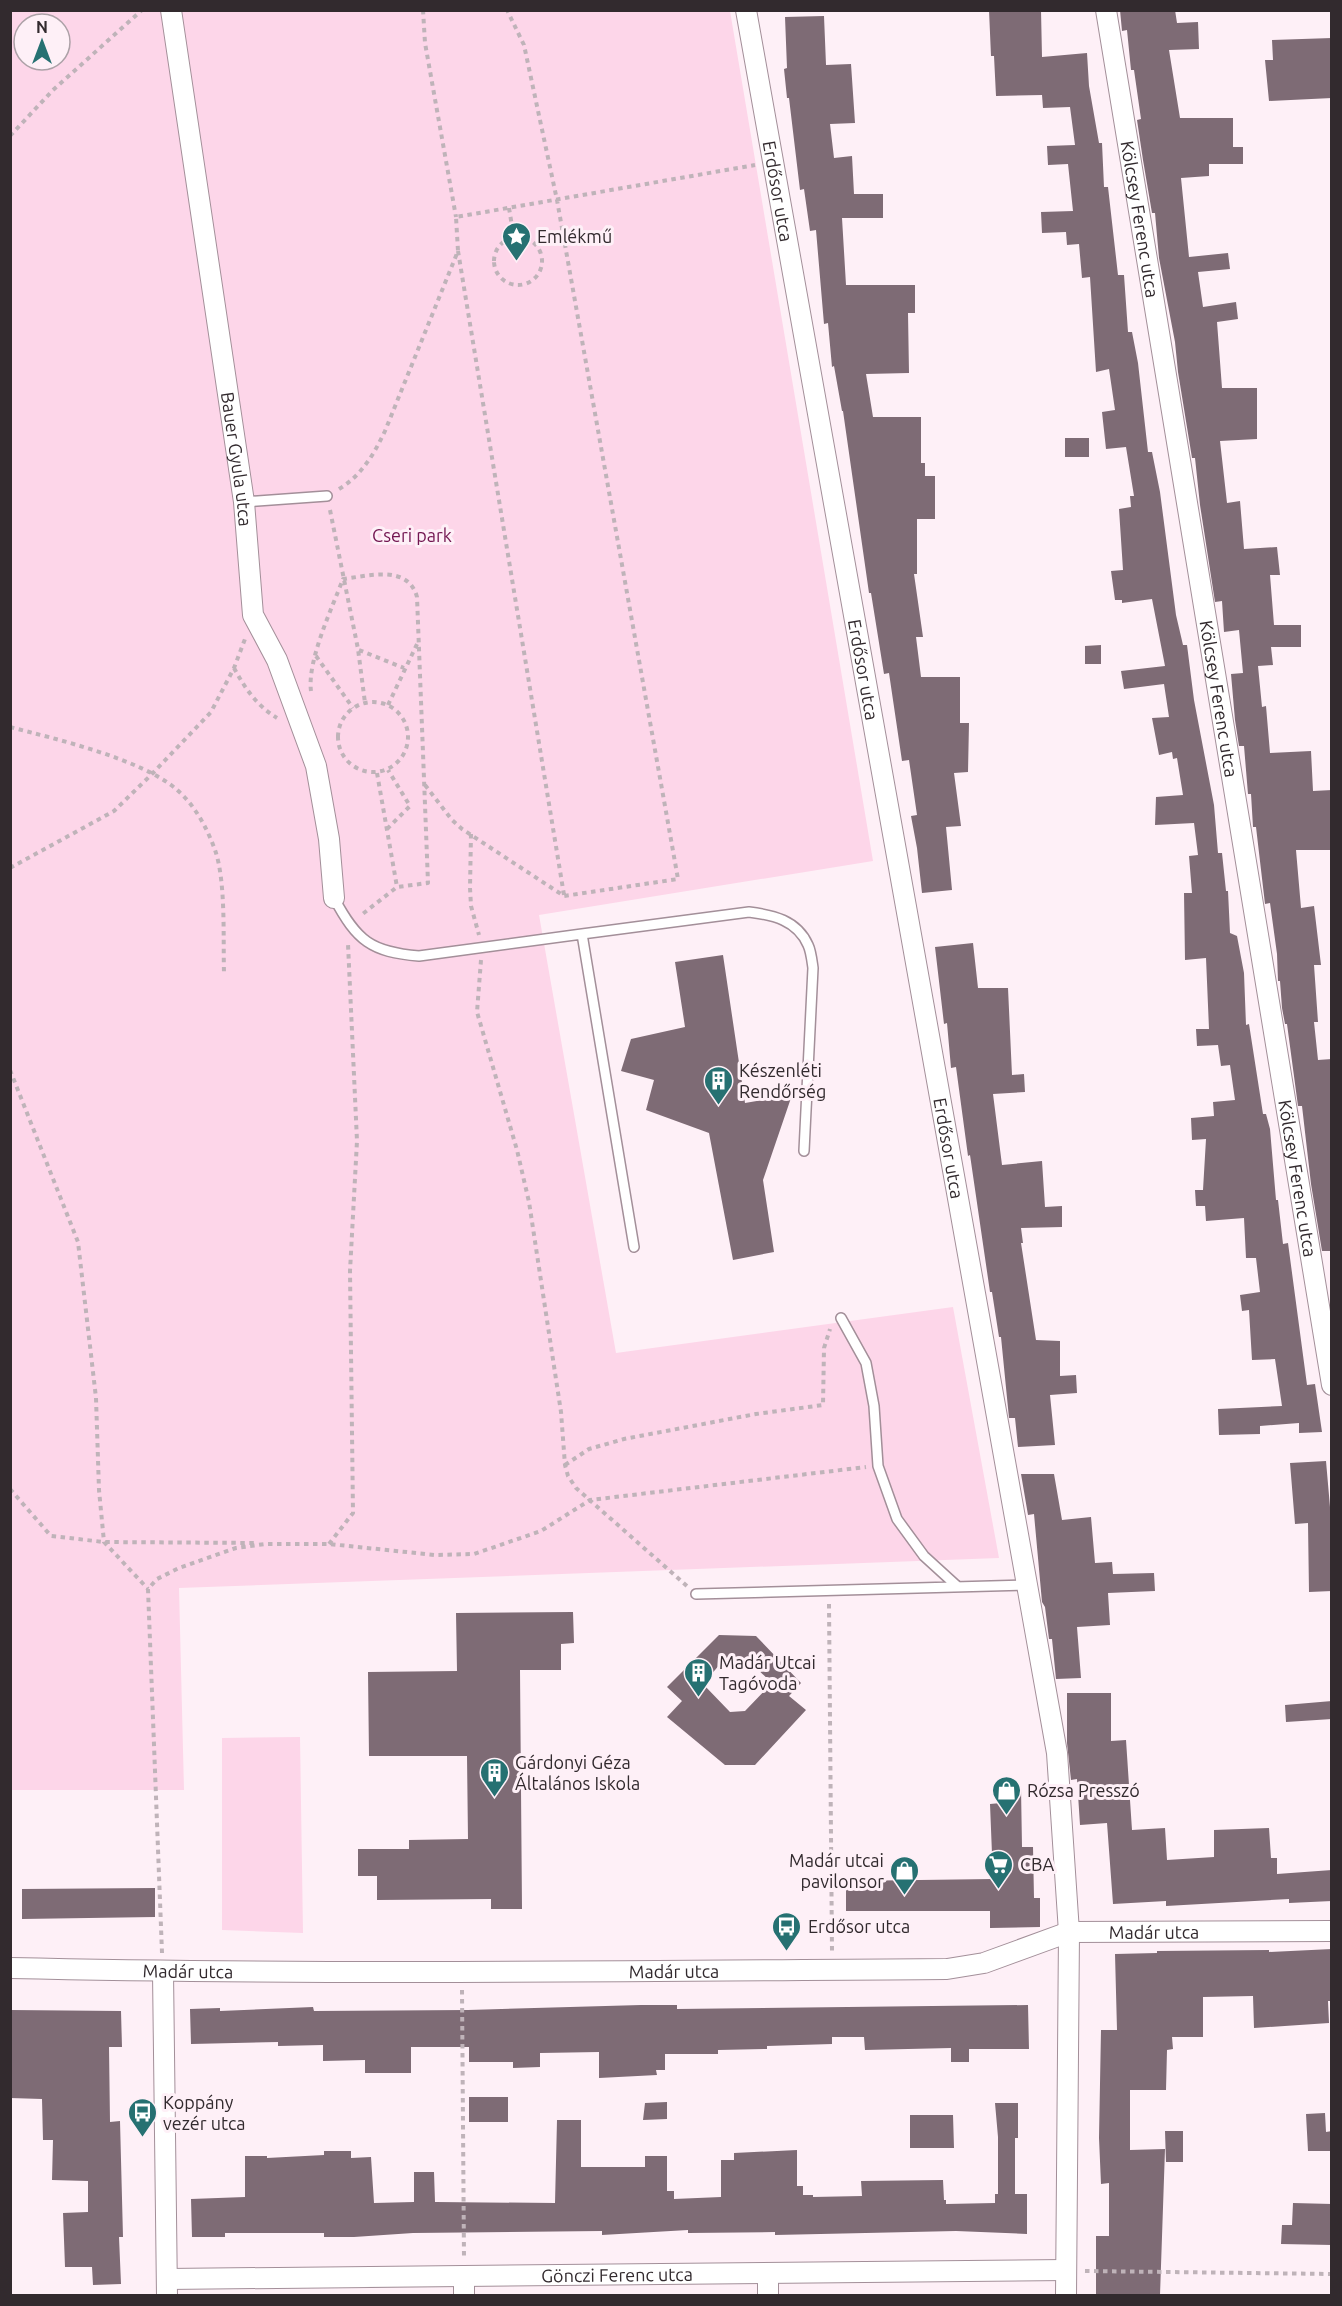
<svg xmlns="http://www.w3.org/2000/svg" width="1342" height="2306" viewBox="0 0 1342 2306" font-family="Ubuntu,sans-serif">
  <rect width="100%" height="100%" fill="#fef0f7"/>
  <path fill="#fdd6e9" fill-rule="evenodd" d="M10,11H730L873,861L539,915L616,1353L953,1307L999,1558L179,1588L184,1790H11ZM24,24H60V60H24Z
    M300,1737L303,1933L222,1930V1738Z"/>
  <path fill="#7e6b75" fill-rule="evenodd" d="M989,10H1041L1042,57L1087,53L1089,86L1099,143H1102L1104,187H1108L1118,275H1124L1128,332H1132L1138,363L1148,452H1152L1160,492L1176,615L1183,645H1187L1194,700L1214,805L1218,853H1222L1226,891H1228L1230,933L1237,936L1244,973L1246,1025L1249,1024L1263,1114H1266L1270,1129L1276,1200H1278L1283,1244L1288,1243L1307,1385L1315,1384L1322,1432L1299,1433V1423L1260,1426V1434L1219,1435L1218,1409L1282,1406L1275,1359L1252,1360L1249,1310L1242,1311L1240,1295L1260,1292L1256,1258H1246L1244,1218L1206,1221L1205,1206H1196L1195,1190H1203L1206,1139L1192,1140L1191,1118L1214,1116L1213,1102L1235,1100L1230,1065L1221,1066L1218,1045L1197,1046L1196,1029H1209L1206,958L1185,960L1184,893H1192L1189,856L1198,855L1194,823L1155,825L1156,797L1183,795L1177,758L1173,759L1172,752L1159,755L1152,718L1169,717L1164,684L1124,689L1121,671L1165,666L1152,599L1122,603V600H1115L1111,571L1123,570L1119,509L1131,507L1130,496H1134L1126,447L1106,449L1102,412L1115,410L1109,369L1096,372L1090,277L1082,278L1079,244L1067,245L1066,232L1042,233L1041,212L1073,211L1068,164L1048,165L1047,146L1075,145L1070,107L1043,108L1042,95L996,96L994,56H991Z
    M1120,10H1175L1177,23L1198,22L1199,49L1169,50L1180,118H1233V147H1243V164H1209V176L1181,178L1189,257L1228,253L1230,269L1198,272L1203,307L1236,302L1238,319L1217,322L1222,388H1257V439L1220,441L1227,503L1240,501L1244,549L1277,547L1280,575H1270L1274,625H1301V647H1271L1273,665L1258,666L1262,707L1266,706L1270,753L1311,751L1313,791L1332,790V850H1296L1301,908L1314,906L1321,965H1314L1318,1022H1314L1318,1060L1332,1059V1251H1322L1311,1184L1302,1106H1298L1287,1024H1285L1282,1008L1280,981H1278L1277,954L1270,903L1265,904L1256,827H1253L1251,794H1248L1244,746H1239L1235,720L1231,674L1243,673L1239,630L1224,632L1222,601L1215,602L1200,505L1195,458H1192L1178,372L1175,342L1159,258L1155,213H1152L1143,160L1137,120L1141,119L1134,70H1131L1127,30L1122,31Z
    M824,16L826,65L851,64L855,123L830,124L834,158L852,156L854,194H883V218H842L846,285H915V313H908L909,373L866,374L873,417H921V463H925V476H935V519H917V574H914L923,637H916L921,677H960V723H969L968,772L954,773L961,826L946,827L952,890L922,893L917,848L911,816L917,815L909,760L902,761L889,673L884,674L871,593H869L843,411H842L834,366L832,367L828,323L824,324L816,230L810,231L804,189L800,190L789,98H787L784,69L787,68L785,17Z
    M1332,38V98L1269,101L1265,60H1273L1272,40Z
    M1065,438H1089V457H1065Z
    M1101,645V664H1085V646Z
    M973,943L978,988H1008L1012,1075L1024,1074L1025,1092L993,1094L1002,1165L1042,1161L1045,1207L1062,1206V1227L1021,1228L1023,1243H1021L1036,1340L1060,1341V1376L1076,1375L1077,1393L1050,1395L1055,1445L1018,1447L1015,1418H1009L1001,1337H999L992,1292H990L970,1155L968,1156L956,1067L951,1068L947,1023L944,1024L935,947Z
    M723,955L745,1103L792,1095L763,1180L774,1252L733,1260L709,1133L646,1110L654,1080L621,1071L631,1039L685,1027L675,962Z
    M1326,1461L1330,1507L1332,1506V1591L1309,1592L1308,1523L1295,1524L1290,1463Z
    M1021,1474H1054L1062,1520L1091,1517L1095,1563L1112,1562L1113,1574L1154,1573L1155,1591L1108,1593L1110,1625L1077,1627L1081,1678L1056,1679L1052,1639H1049L1045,1607L1042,1602L1034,1514L1028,1515Z
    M573,1612L574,1643L561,1644V1670H520L522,1909H491V1899L377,1900V1876H358V1849H409V1840L468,1839L467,1756H369L368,1672L457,1671L456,1613Z
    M719,1635L756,1636L801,1683L789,1696L806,1710L755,1765H725L667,1717L682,1701L667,1687ZM721,1663L752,1664L772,1683L745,1711L730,1712L703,1684Z
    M1067,1693H1111V1741L1126,1740L1132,1830L1165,1828L1167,1860L1214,1857V1830L1269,1828L1271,1858H1277V1874L1332,1870V1901L1289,1903V1899L1166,1906V1901L1113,1904L1107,1823L1080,1825L1077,1779L1071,1780L1067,1743Z
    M1332,1701V1719L1286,1722L1285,1705Z
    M1001,1788H1021L1022,1847H1033L1034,1898H1040V1927L990,1928V1911H846V1881L993,1879L990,1804L1001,1803Z
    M155,1888V1917L22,1919V1889Z
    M1332,1949V2001H1328L1329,2023L1254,2028L1253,1996L1203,1997V2037H1172L1173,2049L1167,2050L1166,2090H1130V2150L1165,2149L1160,2295H1096V2236H1109V2183L1101,2184L1099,2138L1101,2030H1117L1115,1954L1157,1953V1951L1269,1950V1952Z
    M641,2005H677V2009L1028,2005L1029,2049H969V2062H951V2048L865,2050L864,2037H832V2044L767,2046V2049L718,2050V2054H665V2070H656L657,2075L599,2078V2052L540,2053V2067L513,2068V2062H469V2047H411V2073H365V2060L323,2061V2045L278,2046V2042L191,2044L190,2009L220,2008V2011L313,2007L314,2011L468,2010Z
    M10,2010L121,2011L122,2047H109L110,2122L120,2121L123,2237H119L121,2284L93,2285L92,2267H65L63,2213L88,2212V2181L52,2180L53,2140H43L42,2099L10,2098Z
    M469,2097H508V2122H469Z
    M667,2102V2119L643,2120L645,2103Z
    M995,2103H1018V2138H1015V2194H1027V2234L956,2231L775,2235V2232L688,2233V2230L602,2235V2231L413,2233L354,2237H324V2233H225V2237H192L191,2199L245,2197V2156H267V2158L324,2155V2151H351V2158L371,2157L374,2203L414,2202V2172H434L435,2202L555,2203L557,2120H581V2167H645V2156H667V2191H674V2199L721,2197V2160H734V2153L797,2150V2186H803V2195H813V2197L862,2196L861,2181L943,2180L944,2200H946V2204L995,2203V2194H998V2137Z
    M1325,2113L1326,2132L1332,2131V2151H1308L1306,2114Z
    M910,2115H953L954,2148H910Z
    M1165,2131H1183V2162H1166Z
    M1293,2203L1332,2204V2245L1281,2244L1282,2225H1292Z"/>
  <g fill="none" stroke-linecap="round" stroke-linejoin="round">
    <defs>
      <path id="service" d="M244,502L327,496
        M334,898C357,941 371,952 419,956L582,934L634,1247
        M582,934L749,912C773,915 797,920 808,945C811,951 812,961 813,968L804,1151
        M841,1318L866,1363L874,1406L878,1466L897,1519L924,1556L958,1587
        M696,1594L1027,1585"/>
      <g id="minor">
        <path id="s1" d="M171,10L244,502L253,615L277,660L316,766L329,839L334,898"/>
        <path id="s2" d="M746,10L1057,1753L1069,1932L1066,2296"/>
        <path id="s3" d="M1106,10L1332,1385"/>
        <path id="s4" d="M10,1968C323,1975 635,1971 947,1969L984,1963L1069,1932L1332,1931"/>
        <path d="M163,1972L167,2296"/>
        <path d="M768,2273V2296"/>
        <path d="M464,2276V2296"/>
        <path id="s5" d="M167,2279L1066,2270"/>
      </g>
    </defs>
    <use href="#service" stroke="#a38f99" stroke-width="12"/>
    <use href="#minor" stroke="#a38f99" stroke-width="22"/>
    <path stroke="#bfb3b9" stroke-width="4" stroke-dasharray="4.5 4.5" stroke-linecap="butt" d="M423,10L425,43L456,217
      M10,136L53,90L142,10
      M509,208L514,238
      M494 261a24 24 0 1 1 48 0a24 24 0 1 1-48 0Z
      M458,251L564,895
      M339,489C362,475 374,454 385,431L458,251L456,217L755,165
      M330,510L358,649L365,703
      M359,650L404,668
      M316,656L353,708
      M234,668C245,688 256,705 277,718
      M311,691C307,661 332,608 343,579C368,576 408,564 417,597L428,883L397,887L360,916
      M338 737a35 35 0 1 1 70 0a35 35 0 1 1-70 0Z
      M388,705L418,642
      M10,727C56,739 141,759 176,789C195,805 207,828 215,850C226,881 223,939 224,973
      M377,773L397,887
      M425,785L452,820L462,829L564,896L678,879L557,200L524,45L507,10
      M387,829L410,806L388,770
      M471,834L470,888L471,906L479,935
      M10,868L114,811L153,773L211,712L234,668L245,639
      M481,960L477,1012L517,1150L529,1202L561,1412L565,1465L568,1476L576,1488L687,1586
      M10,1070L78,1242L96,1398L99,1490L104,1542L148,1589
      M565,1465L589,1449L624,1439L756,1414L823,1405L824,1348L830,1329
      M10,1489L51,1536L104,1542L255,1543
      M329,1544L353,1513L350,1271L357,1141L348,944
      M829,1604L832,1951
      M162,1953L148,1589L157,1579L179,1568L236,1548L265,1544H329L435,1555L474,1554L541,1531L590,1500L866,1467
      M462,1990L464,2259
      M1085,2271L1332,2274"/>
    <use href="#service" stroke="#fff" stroke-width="9"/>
    <use href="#minor" stroke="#fff" stroke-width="20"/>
  </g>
  <defs>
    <symbol id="sight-pin" viewBox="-11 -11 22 30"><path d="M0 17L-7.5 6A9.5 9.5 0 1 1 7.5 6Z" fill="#267172" stroke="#fef0f7"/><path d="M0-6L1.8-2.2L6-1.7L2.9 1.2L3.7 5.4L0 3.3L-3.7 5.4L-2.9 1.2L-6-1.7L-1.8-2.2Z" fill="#fff"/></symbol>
    <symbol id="building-pin" viewBox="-11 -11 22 30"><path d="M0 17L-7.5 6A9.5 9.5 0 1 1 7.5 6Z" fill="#267172" stroke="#fef0f7"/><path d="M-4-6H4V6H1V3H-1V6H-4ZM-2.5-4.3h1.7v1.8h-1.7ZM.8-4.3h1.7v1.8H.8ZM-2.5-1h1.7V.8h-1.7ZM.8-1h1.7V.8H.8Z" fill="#fff"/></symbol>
    <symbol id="shop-pin" viewBox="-11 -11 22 30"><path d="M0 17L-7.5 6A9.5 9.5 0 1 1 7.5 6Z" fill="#267172" stroke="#fef0f7"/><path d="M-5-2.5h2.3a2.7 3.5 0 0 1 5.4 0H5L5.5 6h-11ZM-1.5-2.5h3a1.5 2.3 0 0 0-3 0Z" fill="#fff"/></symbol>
    <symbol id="supermarket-pin" viewBox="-11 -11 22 30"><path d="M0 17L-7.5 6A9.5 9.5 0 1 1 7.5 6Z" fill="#267172" stroke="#fef0f7"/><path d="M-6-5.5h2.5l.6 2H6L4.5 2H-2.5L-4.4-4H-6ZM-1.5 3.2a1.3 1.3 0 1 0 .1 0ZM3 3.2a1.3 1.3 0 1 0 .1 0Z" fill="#fff"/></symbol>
    <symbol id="bus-pin" viewBox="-11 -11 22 30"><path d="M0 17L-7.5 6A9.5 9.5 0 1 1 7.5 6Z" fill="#267172" stroke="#fef0f7"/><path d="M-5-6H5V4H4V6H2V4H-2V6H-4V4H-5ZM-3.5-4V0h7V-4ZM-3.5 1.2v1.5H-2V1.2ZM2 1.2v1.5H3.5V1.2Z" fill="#fff"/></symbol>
  </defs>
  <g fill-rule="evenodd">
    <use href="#sight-pin" x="500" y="220" width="33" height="45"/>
    <use href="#building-pin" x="702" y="1064" width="33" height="45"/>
    <use href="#building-pin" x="682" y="1656" width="33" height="45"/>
    <use href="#building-pin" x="478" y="1756" width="33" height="45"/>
    <use href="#shop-pin" x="990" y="1774" width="33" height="45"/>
    <use href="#supermarket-pin" x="982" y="1848" width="33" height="45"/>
    <use href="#shop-pin" x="888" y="1854" width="33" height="45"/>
    <use href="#bus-pin" x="770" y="1910" width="33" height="45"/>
    <use href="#bus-pin" x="126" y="2096" width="33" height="45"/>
  </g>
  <g text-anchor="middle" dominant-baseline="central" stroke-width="6" stroke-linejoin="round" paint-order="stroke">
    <g font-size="18" fill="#322a2e" stroke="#fef0f7">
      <text stroke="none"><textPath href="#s2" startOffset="184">Erdősor utca</textPath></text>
      <text stroke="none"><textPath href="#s3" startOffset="212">Kölcsey Ferenc utca</textPath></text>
      <text stroke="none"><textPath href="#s1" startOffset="454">Bauer Gyula utca</textPath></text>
      <text stroke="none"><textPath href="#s2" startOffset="670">Erdősor utca</textPath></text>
      <text stroke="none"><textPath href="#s3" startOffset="698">Kölcsey Ferenc utca</textPath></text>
      <text stroke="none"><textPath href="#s2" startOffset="1156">Erdősor utca</textPath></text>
      <text stroke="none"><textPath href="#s3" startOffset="1184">Kölcsey Ferenc utca</textPath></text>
      <text stroke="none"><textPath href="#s4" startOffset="1150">Madár utca</textPath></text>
      <text stroke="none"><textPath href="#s4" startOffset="178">Madár utca</textPath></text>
      <text stroke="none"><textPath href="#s4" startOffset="664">Madár utca</textPath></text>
      <text stroke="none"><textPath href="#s5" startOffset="450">Gönczi Ferenc utca</textPath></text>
    </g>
    <g font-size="18" fill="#322a2e" stroke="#fef0f7" text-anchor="start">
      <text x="537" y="236">Emlékmű</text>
      <text x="739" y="1070">Készenléti<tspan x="739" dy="21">Rendőrség</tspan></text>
      <text x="719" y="1662">Madár Utcai<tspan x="719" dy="21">Tagóvoda</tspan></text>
      <text x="515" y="1762">Gárdonyi Géza<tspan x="515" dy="21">Általános Iskola</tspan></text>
      <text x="1027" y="1790">Rózsa Presszó</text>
      <text x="884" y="1860" text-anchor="end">Madár utcai<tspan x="884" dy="21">pavilonsor</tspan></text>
      <text x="1020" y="1864">CBA</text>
      <text x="808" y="1926">Erdősor utca</text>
      <text x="163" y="2102">Koppány<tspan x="163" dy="21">vezér utca</tspan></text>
    </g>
    <g font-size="18" fill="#721651" stroke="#fef0f7">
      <text x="412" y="535">Cseri park</text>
    </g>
  </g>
  <rect width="1342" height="2306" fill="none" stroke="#322a2e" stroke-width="24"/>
  <g transform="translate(42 42)"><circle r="28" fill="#fef0f7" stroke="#aca1a7" stroke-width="1.5"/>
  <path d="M0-4.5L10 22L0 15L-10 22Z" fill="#267172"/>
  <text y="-9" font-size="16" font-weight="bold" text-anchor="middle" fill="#322a2e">N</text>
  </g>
</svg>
